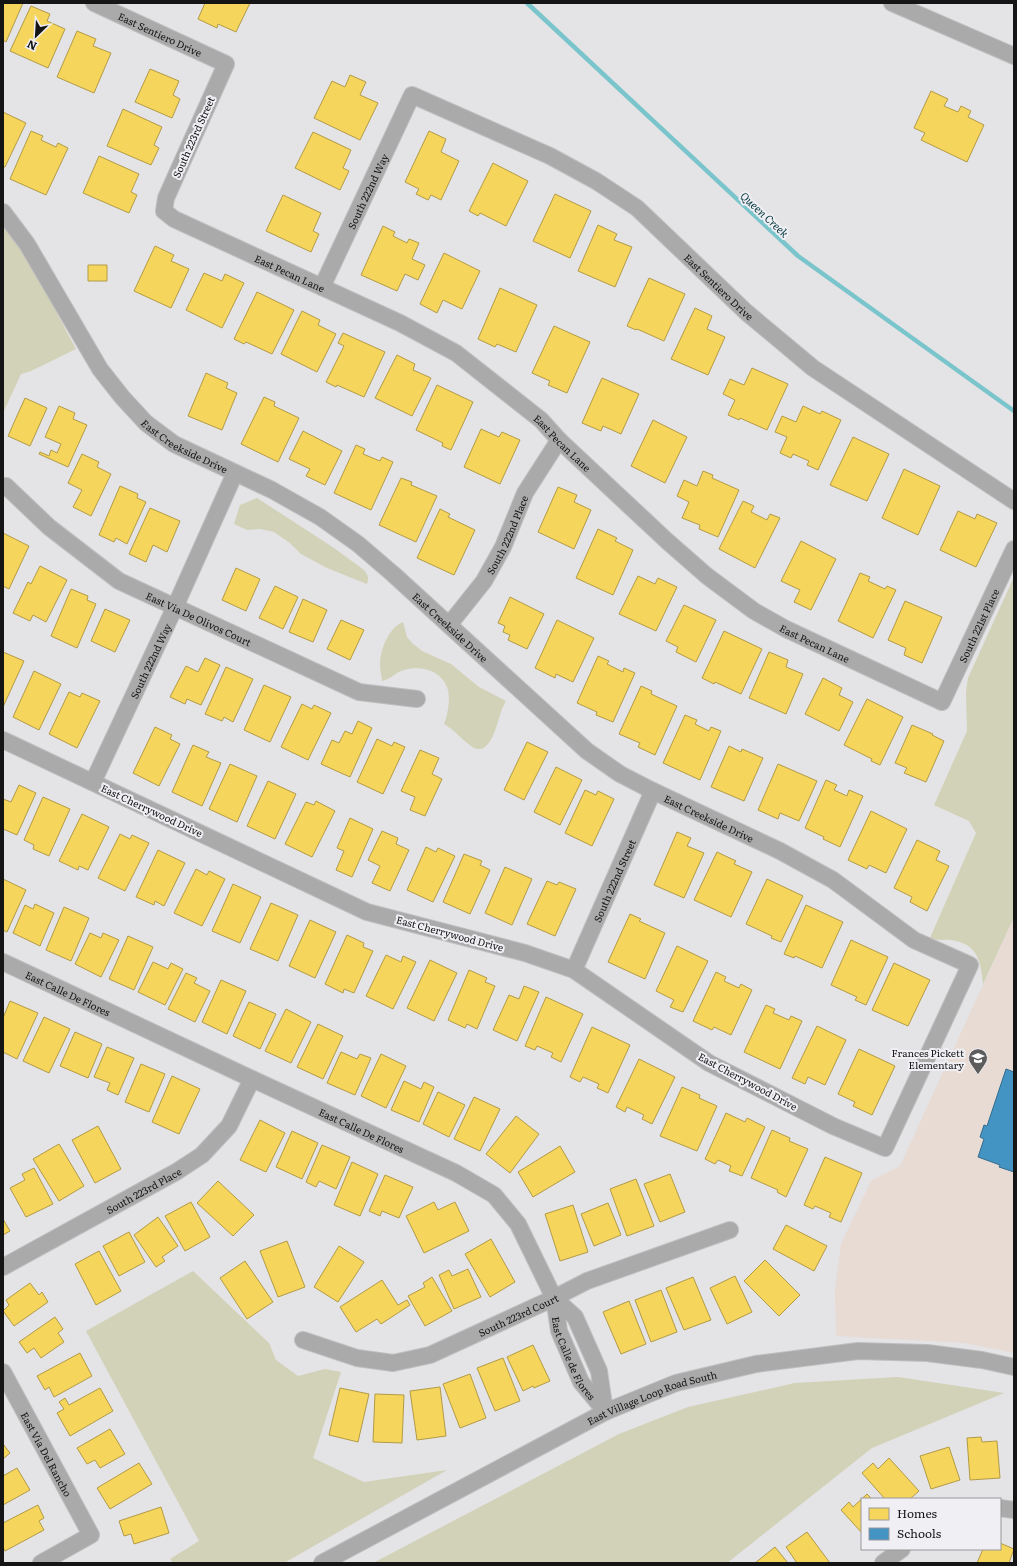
<svg xmlns="http://www.w3.org/2000/svg" width="1017" height="1566" viewBox="0 0 1017 1566" font-family="Literata,serif">
  <rect width="100%" height="100%" fill="#e4e3e5"/>
  <path fill="#e7dbd4" d="M1014,917V1353L965,1343L836,1336L835,1289L841,1244L871,1181L900,1166Z"/>
  <path fill="#d1d2b7" d="M3,227C32,258 55,311 76,349L31,371L21,374L3,413Z
    M257,498L334,548L364,570C368,575 369,578 367,584L327,568L301,554L290,543L274,532L260,529L247,530L234,524L240,505Z
    M1014,577V917L983,984C981,962 978,944 952,940C944,939 937,941 930,938L976,833L969,821L934,805L967,731L966,692L968,678Z
    M403,622L407,637L412,643L422,651L451,664L479,687L506,701C504,705 502,708 501,712C497,723 490,760 471,746C461,739 455,730 444,724C448,715 451,697 447,687C441,670 420,665 404,670C396,672 391,679 382,681C382,676 380,671 380,665C380,651 388,628 403,622Z
    M193,1271L269,1343L276,1360L298,1376L325,1369L341,1372L313,1458L364,1482L447,1470L284,1563H173L170,1559L199,1541L86,1331Z
    M898,1377L1004,1393L872,1448L727,1563H373L619,1434L688,1407L795,1383Z"/>
  <path fill="#f6d55c" stroke="#b29b47" d="M3,3H23L6,42L3,40Z
    M205,3H250L236,32L218,24L217,28L198,19Z
    M31,6L50,14L47,21L65,29L48,68L10,51Z
    M77,31L96,39L93,46L111,53L94,93L57,77Z
    M150,69L179,81L173,95L180,99L172,118L135,102Z
    M350,75L366,82L360,95L378,103L360,140L314,118L332,81L345,87Z
    M931,91L948,99L944,106L958,112L961,106L971,111L968,117L984,125L967,162L921,140L925,133L914,128Z
    M123,109L162,127L154,145L159,148L151,165L107,146Z
    M3,112L26,123L5,167H3Z
    M31,131L43,136L41,140L56,147L58,143L68,148L46,195L10,179Z
    M429,131L446,139L441,152L459,161L441,200L431,195L428,200L416,194L419,189L405,182Z
    M313,132L351,150L343,168L349,171L340,190L295,168Z
    M99,156L139,174L131,192L137,195L129,213L83,193Z
    M493,163L528,181L506,226L480,213L478,216L469,211Z
    M555,194L591,211L570,258L533,241Z
    M283,195L321,213L313,231L319,234L311,252L266,231Z
    M598,225L617,234L614,240L632,247L615,287L578,271Z
    M383,226L395,232L393,236L407,243L409,239L419,243L412,259L425,265L418,280L405,274L397,291L361,275Z
    M155,246L174,255L171,261L189,269L171,308L134,291Z
    M444,253L480,271L462,309L443,300L437,313L420,304Z
    M88,265H107V281H88Z
    M204,273L222,281L225,274L244,283L222,328L186,310Z
    M649,278L685,294L664,341L637,329L636,330L627,326Z
    M500,288L537,305L516,352L497,344L495,347L478,339Z
    M257,292L294,310L272,354L246,342L244,344L234,339Z
    M695,308L712,316L707,329L725,337L708,375L671,359Z
    M302,311L320,320L318,325L336,334L317,372L281,354Z
    M554,326L590,342L567,393L548,385L550,381L532,373Z
    M343,333L385,352L364,397L337,385L336,387L326,382L344,346L338,343Z
    M397,355L415,364L413,370L431,378L412,416L375,398Z
    M752,368L788,384L767,430L740,418L739,420L728,415L735,400L723,394L730,379L744,385Z
    M206,373L228,383L226,388L237,393L222,430L188,416Z
    M602,378L639,394L621,434L603,426L601,431L582,423Z
    M437,385L473,402L451,450L442,446L443,443L416,430Z
    M264,397L275,402L274,406L299,418L278,462L241,444Z
    M25,398L47,408L30,446L8,436Z
    M59,406L75,413L73,419L87,425L68,467L39,454L40,452L49,456L51,450L57,453L61,444L45,437Z
    M803,406L820,414L822,411L841,420L818,470L807,465L809,461L793,454L791,458L780,453L787,437L775,432L782,416L796,422Z
    M653,420L687,437L665,483L631,466Z
    M481,429L499,437L502,432L520,440L500,484L464,467Z
    M303,431L342,451L325,485L306,476L310,469L289,459Z
    M853,437L889,454L867,501L830,485Z
    M356,445L365,449L363,454L380,461L382,457L393,462L371,510L334,493Z
    M82,454L99,462L97,467L111,474L91,516L73,507L82,490L68,483Z
    M904,469L940,486L918,535L882,518Z
    M703,471L713,475L712,478L739,490L718,537L699,529L700,525L682,518L689,502L677,496L684,480L697,486Z
    M401,478L412,482L411,485L437,496L416,542L379,525Z
    M120,486L138,494L137,498L146,502L127,544L116,538L114,542L99,535Z
    M558,487L577,495L574,502L591,510L574,549L538,532Z
    M743,501L754,506L751,512L767,520L770,514L780,518L755,568L719,549Z
    M150,508L180,521L167,552L153,545L146,562L129,554Z
    M440,509L450,514L448,517L475,530L454,575L417,558Z
    M958,511L975,519L977,514L997,523L976,567L940,550Z
    M598,529L617,538L615,541L633,550L613,595L576,578Z
    M3,533L29,546L9,589L3,586Z
    M801,541L836,559L811,610L794,602L800,590L781,581Z
    M40,566L67,580L46,622L33,615L30,621L13,613L28,582L31,584Z
    M236,568L260,579L246,611L222,600Z
    M860,573L870,577L868,581L885,589L887,586L896,590L873,638L838,621Z
    M638,576L655,584L658,578L677,587L656,631L619,614Z
    M275,586L298,597L283,629L259,618Z
    M71,589L88,596L87,600L96,604L77,648L51,636Z
    M510,597L544,614L527,649L508,640L510,635L503,632L505,626L498,623Z
    M303,599L327,610L313,642L289,632Z
    M905,601L942,617L922,663L904,655L906,648L888,640Z
    M684,605L716,620L696,662L676,652L678,647L666,641Z
    M105,609L130,620L115,652L91,641Z
    M341,620L364,630L350,660L327,649Z
    M557,620L594,638L573,682L556,674L555,678L535,668Z
    M724,631L762,649L741,694L715,682L714,684L702,678Z
    M3,652L24,661L3,707Z
    M769,652L788,660L786,667L803,674L786,714L749,698Z
    M598,656L609,661L607,664L623,672L624,668L635,673L613,722L596,715L597,712L577,703Z
    M205,658L220,665L201,705L187,699L185,704L170,697L186,666L198,672Z
    M226,667L253,679L233,722L224,717L222,721L205,714Z
    M34,671L61,684L39,730L13,717Z
    M823,678L842,688L839,695L853,702L839,731L805,714Z
    M264,685L291,697L270,742L244,730Z
    M641,686L652,691L651,694L677,706L655,755L638,747L640,743L619,734Z
    M69,692L80,697L82,693L100,701L77,748L49,734Z
    M867,699L903,717L880,765L871,761L872,759L844,745Z
    M302,704L312,709L314,705L331,713L308,760L281,747Z
    M685,715L697,720L695,724L709,731L711,727L721,731L700,780L663,763Z
    M358,721L372,728L350,777L321,764L332,740L339,743L345,731L352,734Z
    M912,725L933,734L932,735L944,741L926,782L904,773L907,768L895,763Z
    M155,727L172,735L170,739L180,744L159,786L133,773Z
    M377,739L392,746L394,742L405,747L383,794L357,782Z
    M527,742L548,752L524,800L504,790Z
    M193,745L209,752L206,757L221,763L202,806L172,792Z
    M729,746L741,752L742,749L763,758L744,801L711,787Z
    M420,750L439,758L432,774L442,779L425,816L410,810L415,797L401,791Z
    M230,764L257,776L237,822L209,809Z
    M778,764L817,781L799,821L780,813L778,819L758,810Z
    M556,767L582,780L560,825L534,812Z
    M826,780L837,785L834,790L847,796L849,790L863,796L840,847L823,839L824,837L805,828Z
    M268,781L296,794L275,839L247,826Z
    M19,785L36,793L17,835L3,829V799L11,802Z
    M585,790L596,795L598,791L614,799L592,846L565,833Z
    M43,797L70,809L49,856L33,849L34,845L24,840Z
    M316,801L335,811L312,857L285,844L306,802L314,805Z
    M871,811L907,829L886,873L869,865L867,869L848,860Z
    M82,814L109,827L88,870L79,866L78,870L59,861Z
    M350,818L373,829L352,877L336,870L344,851L337,848Z
    M382,831L398,838L396,844L409,850L390,891L372,883L380,866L368,860Z
    M677,832L691,838L687,846L704,853L684,898L654,885Z
    M120,834L130,839L132,835L149,843L125,891L98,878Z
    M917,840L940,851L936,860L949,866L927,911L910,902L912,897L894,888Z
    M426,847L436,852L438,848L455,856L433,902L407,890Z
    M158,850L185,863L164,906L155,901L154,905L136,897Z
    M717,852L736,861L734,864L752,872L731,917L694,900Z
    M464,854L482,861L480,865L490,870L470,914L443,902Z
    M505,867L532,879L512,925L485,913Z
    M196,869L207,875L209,871L225,879L202,926L174,913Z
    M3,879L26,890L7,932L3,930Z
    M767,879L803,896L781,942L771,938L772,936L746,924Z
    M547,881L557,885L559,882L576,889L555,936L527,924Z
    M233,884L261,897L240,943L212,931Z
    M271,903L298,915L278,961L250,949Z
    M35,904L54,913L40,946L13,933L25,905L33,909Z
    M806,905L843,922L822,968L795,956L794,958L784,954Z
    M64,907L89,918L71,961L46,950Z
    M630,914L641,919L639,921L665,933L645,979L608,962Z
    M310,920L336,932L315,978L289,966Z
    M90,933L101,938L103,933L119,940L101,977L75,964Z
    M347,935L364,943L363,947L373,951L354,993L344,989L343,993L325,984Z
    M128,936L153,947L134,990L109,979Z
    M851,940L888,957L866,1005L855,1000L857,997L831,985Z
    M677,946L708,961L683,1012L670,1007L674,1000L656,991Z
    M386,955L401,962L403,956L416,962L393,1009L366,996Z
    M430,960L457,973L434,1021L407,1008Z
    M153,962L168,969L171,963L183,969L165,1005L138,992Z
    M894,963L930,980L908,1026L872,1010Z
    M469,970L487,978L485,982L495,986L477,1029L467,1024L465,1028L448,1020Z
    M716,972L726,977L724,981L739,988L741,984L752,990L731,1035L714,1027L712,1030L693,1021Z
    M186,973L197,978L194,983L210,991L195,1022L168,1009Z
    M221,980L246,991L227,1034L202,1022Z
    M524,986L539,992L517,1041L493,1030L509,995L519,999Z
    M546,997L583,1014L561,1062L551,1057L553,1053L537,1046L535,1050L525,1046Z
    M10,1001L38,1013L17,1059L3,1052V1018Z
    M249,1002L276,1014L260,1049L233,1036Z
    M766,1005L775,1009L773,1013L789,1020L791,1016L802,1021L780,1069L744,1052Z
    M286,1009L311,1022L291,1063L265,1051Z
    M44,1017L70,1029L49,1073L23,1061Z
    M318,1024L343,1036L323,1079L297,1067Z
    M817,1026L846,1040L825,1085L808,1077L805,1084L792,1078Z
    M592,1027L630,1045L608,1093L597,1088L599,1084L583,1077L580,1082L570,1077Z
    M75,1032L102,1044L88,1078L60,1066Z
    M107,1047L134,1058L118,1095L107,1090L110,1083L94,1077Z
    M859,1049L895,1066L872,1115L853,1106L855,1102L838,1094Z
    M341,1052L357,1059L360,1054L371,1058L355,1095L327,1083Z
    M381,1054L406,1066L386,1108L361,1096Z
    M639,1059L675,1077L652,1124L642,1119L644,1115L627,1107L625,1112L616,1107Z
    M141,1064L165,1074L149,1112L125,1102Z
    M172,1076L200,1089L179,1134L152,1122Z
    M404,1081L421,1089L424,1082L434,1087L419,1122L391,1110Z
    M682,1087L700,1095L699,1098L717,1106L697,1151L660,1136Z
    M438,1092L465,1105L449,1137L423,1124Z
    M474,1097L500,1109L480,1151L454,1139Z
    M726,1113L745,1122L747,1118L765,1127L742,1176L729,1171L731,1166L718,1160L715,1164L705,1159Z
    M516,1116L539,1134L510,1173L486,1154Z
    M260,1120L285,1133L266,1172L240,1160Z
    M98,1126L121,1169L95,1183L72,1140Z
    M772,1130L790,1138L789,1141L808,1149L786,1197L777,1192L778,1190L751,1178Z
    M292,1131L318,1143L302,1179L276,1167Z
    M59,1144L84,1186L59,1201L33,1159Z
    M322,1145L350,1157L336,1189L319,1181L316,1187L306,1182Z
    M560,1146L575,1172L533,1197L518,1172Z
    M825,1157L862,1173L841,1222L829,1217L831,1213L815,1206L813,1209L804,1205Z
    M352,1162L378,1174L360,1216L334,1205Z
    M34,1168L53,1204L26,1217L10,1188L25,1180L22,1174Z
    M670,1174L685,1212L660,1222L644,1184Z
    M385,1175L413,1187L399,1218L382,1211L380,1216L369,1211Z
    M636,1179L654,1226L627,1236L610,1189Z
    M218,1181L254,1215L233,1236L197,1203Z
    M191,1202L210,1237L185,1251L165,1216Z
    M434,1202L438,1210L455,1202L469,1231L424,1253L406,1216Z
    M608,1203L621,1235L594,1246L581,1214Z
    M573,1205L588,1252L560,1261L545,1214Z
    M158,1217L178,1246L162,1257L165,1261L156,1267L134,1235Z
    M3,1219L10,1231L3,1235Z
    M786,1225L827,1246L814,1271L773,1249Z
    M129,1232L145,1262L119,1276L103,1246Z
    M491,1239L515,1282L490,1297L465,1254Z
    M287,1241L305,1287L278,1297L260,1251Z
    M339,1246L364,1262L338,1302L314,1287Z
    M99,1251L121,1291L96,1305L75,1264Z
    M765,1260L800,1295L779,1316L744,1281Z
    M245,1261L273,1302L247,1319L220,1278Z
    M468,1269L481,1297L454,1309L439,1275L449,1270L452,1276Z
    M735,1276L752,1312L727,1324L710,1288Z
    M432,1277L452,1311L425,1326L408,1296L425,1287L423,1283Z
    M693,1277L711,1320L684,1330L666,1288Z
    M382,1280L398,1305L407,1300L410,1305L381,1324L377,1319L356,1332L340,1307Z
    M30,1283L39,1295L42,1292L48,1302L14,1326L3,1311L9,1305L6,1300Z
    M661,1290L677,1332L651,1342L635,1300Z
    M629,1301L646,1344L621,1354L603,1312Z
    M55,1317L63,1329L58,1333L64,1342L41,1358L34,1348L27,1353L19,1342Z
    M533,1345L550,1381L534,1388L533,1386L523,1391L507,1357Z
    M80,1353L92,1376L54,1397L49,1387L45,1390L37,1376Z
    M503,1358L520,1401L495,1411L477,1368Z
    M470,1374L486,1418L460,1428L443,1384Z
    M440,1387L446,1436L417,1440L410,1391Z
    M100,1388L113,1411L70,1436L57,1413L64,1409L59,1402L65,1398L69,1405Z
    M340,1388L369,1394L358,1442L329,1435Z
    M375,1394L404,1395L402,1443L373,1442Z
    M110,1429L125,1454L100,1468L95,1460L87,1464L77,1448Z
    M981,1437L982,1442L997,1441L1000,1478L970,1480L967,1438Z
    M3,1444L10,1453L3,1459Z
    M949,1447L960,1480L931,1489L920,1456Z
    M889,1458L919,1491L910,1499H885L862,1473L873,1463L878,1469Z
    M139,1463L152,1484L110,1509L97,1488Z
    M17,1468L30,1490L3,1505V1476Z
    M867,1494L872,1499H862V1533L841,1510L849,1502L853,1507Z
    M38,1505L44,1518L39,1521L44,1530L5,1551L3,1547V1523Z
    M161,1507L169,1533L134,1544L131,1534L124,1536L119,1521Z
    M807,1532L830,1563H797L786,1547Z
    M1000,1543L1014,1549L1009,1563H977L983,1549H1000Z
    M775,1547L788,1563H755Z"/>
  <path fill="#4393c3" stroke="#356d8f" d="M1006,1069L1014,1072V1172L999,1167L1000,1165L978,1157L984,1139L980,1137L984,1125L987,1126Z"/>
  <g fill="none" stroke-linecap="round" stroke-linejoin="round">
    <path stroke="#7ac5cc" stroke-width="4.5" d="M527,3L798,256L1014,411"/>
    <defs>
      <g id="minor">
        <path id="s1" d="M94,3L226,64L166,198L164,211L174,219L400,323L456,353L541,420L559,440L667,541L707,576L754,611L786,629L942,702L1014,549"/>
        <path d="M892,3L1014,56"/>
        <path id="s2" d="M3,212L27,244L100,369L122,397L146,423L174,444L272,490L320,517L358,544L393,574L587,751L620,774L653,791L780,851L833,880L914,940L970,965L885,1148L833,1126L709,1063L574,970L525,953L367,912L3,740"/>
        <path id="s3" d="M322,287L412,95L550,156L596,181L637,208L746,312L813,368L1014,501"/>
        <path id="s4" d="M6,486L49,527L119,581L359,692L417,699"/>
        <path id="s5" d="M449,625L484,581L503,547L525,493L559,440"/>
        <path id="s6" d="M93,782L175,607L235,473"/>
        <path id="s7" d="M3,962L252,1079L456,1173L494,1195L518,1224L554,1298L575,1317L599,1371L605,1412"/>
        <path id="s8" d="M574,970L653,791"/>
        <path id="s9" d="M3,1267L176,1172L202,1155L229,1126L252,1079"/>
        <path id="s10" d="M554,1298L559,1331L581,1382L605,1411"/>
        <path id="s11" d="M303,1340L357,1358L393,1363L430,1355L554,1298L587,1281L730,1230"/>
        <path id="s12" d="M3,1372L91,1535L41,1563"/>
        <path d="M1000,1508L1014,1510"/>
        <path id="s13" d="M322,1563L605,1412L676,1383L756,1364L858,1351L927,1353L982,1360L1014,1367"/>
        <path d="M883,1563L902,1549"/>
      </g>
    </defs>
    <use href="#minor" stroke="#bfbec0" stroke-width="18"/>
    <use href="#minor" stroke="#abaaaa" stroke-width="16"/>
  </g>
  <defs>
    <symbol id="school-pin" viewBox="-11 -11 22 30"><path d="M0 17L-7.5 6A9.5 9.5 0 1 1 7.5 6Z" fill="#5d5d5e" stroke="#f0eff4"/><path d="M0-5L7-2L0 1L-7-2ZM-4 1L0 2.5L4 1V4Q0 6-4 4Z" fill="#fff"/></symbol>
  </defs>
  <g fill-rule="evenodd">
    <use href="#school-pin" x="967" y="1047" width="22" height="30"/>
  </g>
  <g text-anchor="middle" dominant-baseline="central" stroke-width="4" stroke-linejoin="round" paint-order="stroke">
    <g font-size="10" fill="#151516" stroke="#f0eff4">
      <text stroke="none"><textPath href="#s1" startOffset="73">East Sentiero Drive</textPath></text>
      <text transform="translate(193 137) rotate(-66)">South 223rd Street</text>
      <text stroke="none"><textPath href="#s3" startOffset="106">South 222nd Way</textPath></text>
      <text stroke="none"><textPath href="#s1" startOffset="446">East Pecan Lane</textPath></text>
      <text stroke="none"><textPath href="#s3" startOffset="578">East Sentiero Drive</textPath></text>
      <text stroke="none"><textPath href="#s1" startOffset="770">East Pecan Lane</textPath></text>
      <text stroke="none"><textPath href="#s2" startOffset="301">East Creekside Drive</textPath></text>
      <text stroke="none"><textPath href="#s5" startOffset="108">South 222nd Place</textPath></text>
      <text stroke="none"><textPath href="#s4" startOffset="236">East Via De Olivos Court</textPath></text>
      <text stroke="none"><textPath href="#s1" startOffset="1319">South 221st Place</textPath></text>
      <text stroke="none"><textPath href="#s2" startOffset="625">East Creekside Drive</textPath></text>
      <text stroke="none"><textPath href="#s1" startOffset="1094">East Pecan Lane</textPath></text>
      <text stroke="none"><textPath href="#s6" startOffset="134">South 222nd Way</textPath></text>
      <text transform="translate(152 810) rotate(25)">East Cherrywood Drive</text>
      <text stroke="none"><textPath href="#s2" startOffset="949">East Creekside Drive</textPath></text>
      <text stroke="none"><textPath href="#s8" startOffset="98">South 222nd Street</textPath></text>
      <text transform="translate(450 933) rotate(15)">East Cherrywood Drive</text>
      <text stroke="none"><textPath href="#s7" startOffset="72">East Calle De Flores</textPath></text>
      <text transform="translate(748 1081) rotate(28)">East Cherrywood Drive</text>
      <text stroke="none"><textPath href="#s7" startOffset="396">East Calle De Flores</textPath></text>
      <text stroke="none"><textPath href="#s9" startOffset="160">South 223rd Place</textPath></text>
      <text stroke="none"><textPath href="#s11" startOffset="228">South 223rd Court</textPath></text>
      <text stroke="none"><textPath href="#s10" startOffset="64">East Calle de Flores</textPath></text>
      <text stroke="none"><textPath href="#s13" startOffset="370">East Village Loop Road South</textPath></text>
      <text stroke="none"><textPath href="#s12" startOffset="93">East Via Del Rancho</textPath></text>
    </g>
    <g font-size="10" fill="#151516" stroke="#f0eff4" text-anchor="end">
      <text x="964" y="1052">Frances Pickett<tspan x="964" dy="12">Elementary</tspan></text>
    </g>
    <g font-size="11" font-style="italic" fill="#03383c" stroke="#f0eff4">
      <text transform="translate(765 214) rotate(43)">Queen Creek</text>
    </g>
  </g>
  <rect width="1017" height="1566" fill="none" stroke="#151516" stroke-width="8"/>
  <rect x="861" y="1498" width="140" height="52" fill="#f0eff4" stroke="#98989b"/>
  <rect x="869" y="1508" width="20" height="12" fill="#f6d55c" stroke="#98989b"/>
  <text x="897" y="1518" font-size="12" fill="#151516">Homes</text>
  <rect x="869" y="1528" width="20" height="12" fill="#4393c3" stroke="#98989b"/>
  <text x="897" y="1538" font-size="12" fill="#151516">Schools</text>
  <g transform="translate(36 36) rotate(205)" stroke="#f0eff4" stroke-width="3" paint-order="stroke">
  <path d="M0-3L7 15L0 10L-7 15Z" fill="#151516"/>
  <text y="-6" font-size="11" font-weight="bold" text-anchor="middle" fill="#151516">N</text>
  </g>
</svg>
